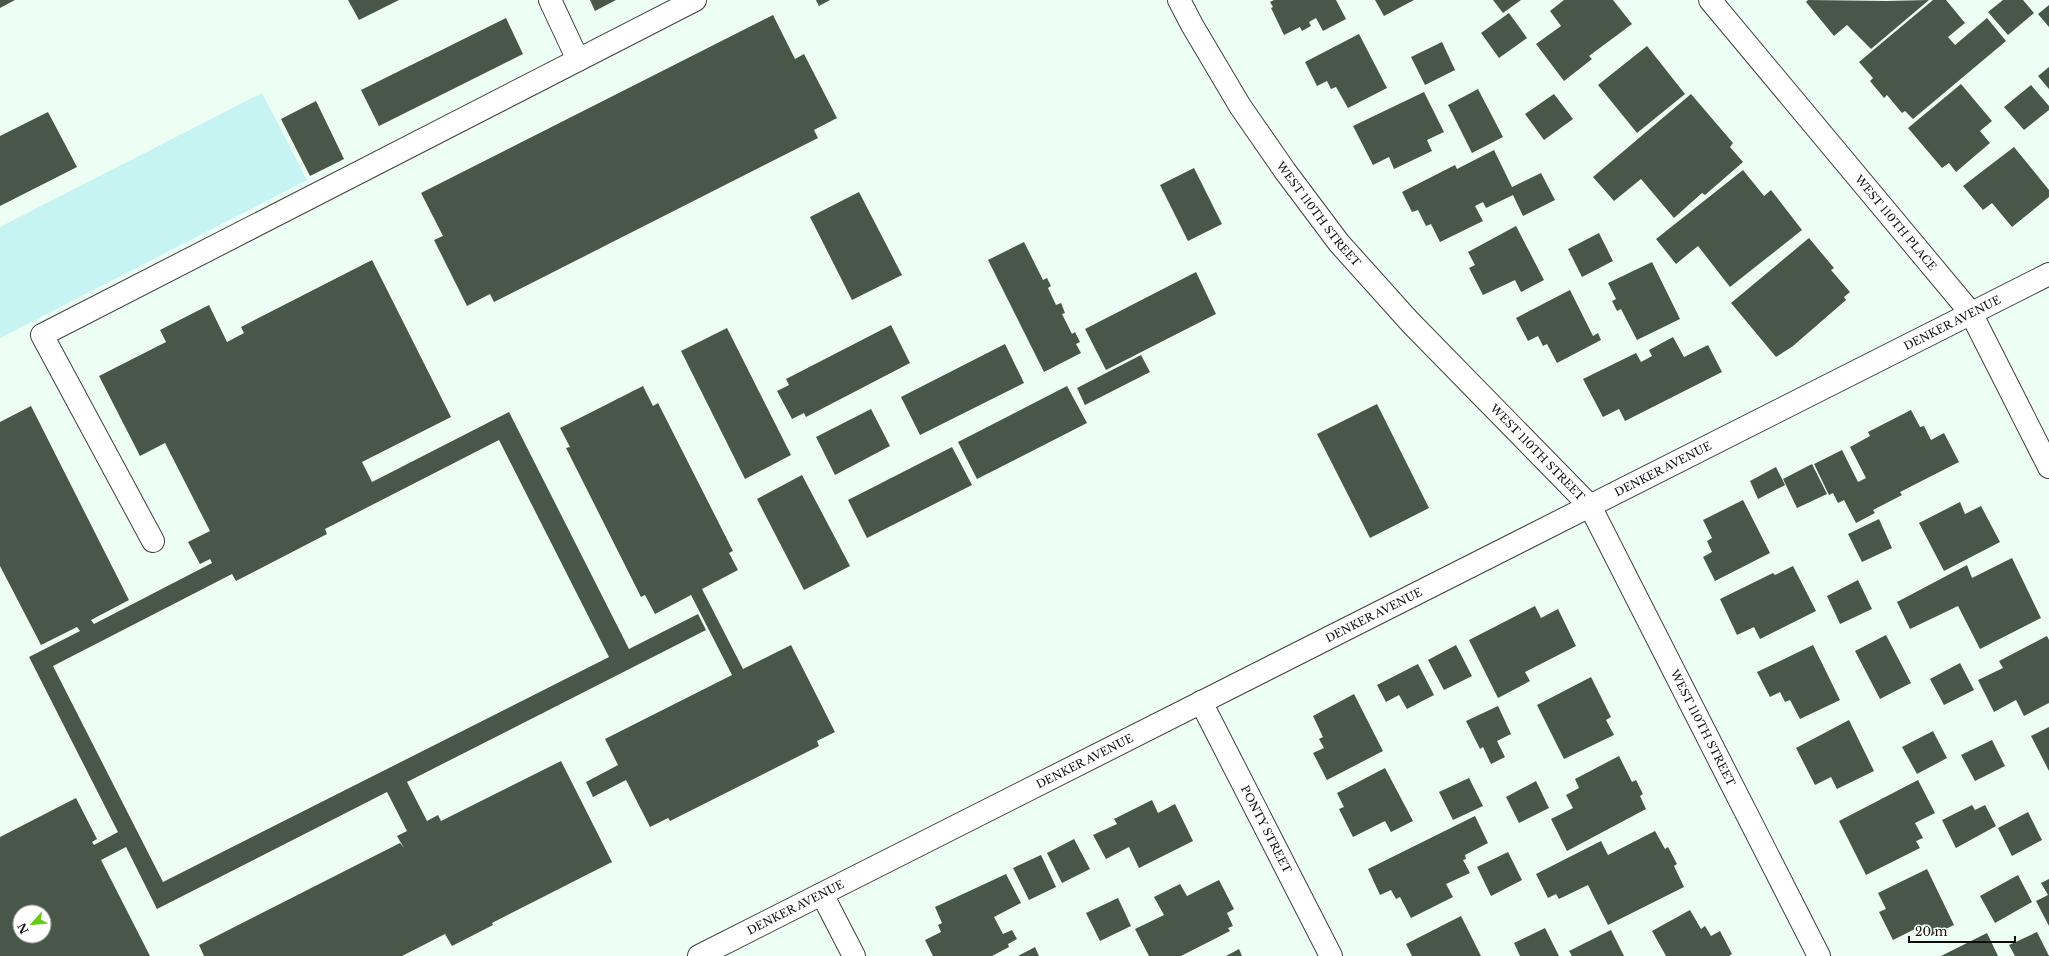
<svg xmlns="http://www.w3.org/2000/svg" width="2049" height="956" font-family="'Libre Baskerville',serif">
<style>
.pitch{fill:#c5f4f2}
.building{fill:#485748;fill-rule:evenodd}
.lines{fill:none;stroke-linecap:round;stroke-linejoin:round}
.minor-casing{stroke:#404040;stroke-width:24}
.minor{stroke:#fff;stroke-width:22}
.labels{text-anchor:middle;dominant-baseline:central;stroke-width:4;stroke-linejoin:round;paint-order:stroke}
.street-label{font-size:11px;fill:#0d0d0d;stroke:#fff}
</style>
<rect width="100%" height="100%" fill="#edfff5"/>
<polygon class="pitch" points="262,93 307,180 0,338 0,227"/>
<g class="building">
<polygon points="0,0 15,0 0,8"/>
<polygon points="348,0 399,0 359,20"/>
<polygon points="590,0 616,0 595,11"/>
<polygon points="816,0 830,0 819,6"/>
<polygon points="1274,0 1336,0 1346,19 1323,31 1316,18 1309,22 1311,26 1302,31 1300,27 1284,35 1271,8 1273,7 1270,2"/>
<polygon points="1375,0 1414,0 1384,16"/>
<polygon points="1493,0 1521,0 1503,13"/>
<polygon points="1564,0 1613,0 1632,24 1589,56 1592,59 1564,81 1536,44 1561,26 1550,11"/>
<polygon points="1808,0 1886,1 1929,0 1871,49 1847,25 1834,36 1806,2"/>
<polygon points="1933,0 1946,0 1965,23 1948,37 1955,45 1987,18 2006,41 1913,119 1905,111 1902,113 1887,95 1884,98 1870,81 1873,78 1859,62"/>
<polygon points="2003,0 2023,0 2034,13 2008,35 1988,12"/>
<polygon points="2049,5 2049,27 2038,14"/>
<polygon points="1509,13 1527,38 1499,58 1481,33"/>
<polygon points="773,15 795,59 804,54 837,118 814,130 818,138 494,302 490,294 467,306 434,240 443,236 421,193"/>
<polygon points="506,18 523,54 379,126 361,90"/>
<polygon points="1359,34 1387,88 1348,108 1336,87 1331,89 1327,81 1317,86 1305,62"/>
<polygon points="1442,42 1455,70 1425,85 1411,57"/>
<polygon points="1647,46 1685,94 1637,133 1598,85"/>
<polygon points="2049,67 2049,89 2038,76"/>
<polygon points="1961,84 1992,121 1980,131 1990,143 1956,172 1949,163 1942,168 1908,128"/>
<polygon points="2031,85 2049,106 2049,110 2024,130 2004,107"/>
<polygon points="1478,89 1503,137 1472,153 1448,105"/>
<polygon points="1424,92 1444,132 1427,140 1432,151 1394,169 1389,157 1373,165 1353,126"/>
<polygon points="1554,94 1573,119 1544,140 1525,114"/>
<polygon points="1691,94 1733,143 1730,147 1743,162 1705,195 1702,193 1674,218 1641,179 1614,201 1593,177"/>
<polygon points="316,101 344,159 310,176 281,119"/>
<polygon points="48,112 77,167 0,206 0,136"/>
<polygon points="2014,147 2049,190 2049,197 2012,227 1992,203 1983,210 1963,186"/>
<polygon points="1494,150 1512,187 1541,173 1555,200 1523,216 1513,195 1486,208 1483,202 1475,206 1483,221 1440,242 1431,224 1426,226 1418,210 1412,212 1402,192 1455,165 1457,169"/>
<polygon points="1194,168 1222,224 1188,241 1160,185"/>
<polygon points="1743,170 1764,196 1771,190 1802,230 1730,287 1698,246 1676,264 1656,239"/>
<polygon points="859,192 902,275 852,300 810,217"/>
<polygon points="1516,226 1544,280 1521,292 1515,280 1483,295 1469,268 1475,265 1468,252"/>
<polygon points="1599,233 1613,261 1582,277 1568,249"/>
<polygon points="1809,238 1834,268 1831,270 1850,292 1844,297 1846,300 1793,346 1776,357 1731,303"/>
<polygon points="1024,242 1043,280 1047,278 1051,286 1048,288 1056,305 1061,303 1065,313 1062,314 1072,334 1075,332 1080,342 1076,344 1081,353 1044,372 988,260"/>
<path d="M 372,260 L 451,417 L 362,462 L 372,482 L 509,412 L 629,649 L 698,614 L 706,630 L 407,782 L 427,821 L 438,815 L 441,821 L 561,761 L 612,862 L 492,923 L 493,925 L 452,946 L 445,934 L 402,956 L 204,956 L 199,945 L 400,843 L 404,848 L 397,836 L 407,831 L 387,792 L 157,909 L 126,847 L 101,860 L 150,956 L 0,956 L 0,837 L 76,798 L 97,839 L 92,842 L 94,845 L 118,832 L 29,657 L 80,631 L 77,627 L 41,645 L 0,566 L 0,422 L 31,406 L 129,600 L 91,620 L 94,624 L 212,563 L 210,559 L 200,564 L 188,542 L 210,531 L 165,443 L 140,456 L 99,376 L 166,342 L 160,330 L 209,305 L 227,342 L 244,333 L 241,327 ZM 499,440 L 609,657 L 163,882 L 53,666 L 232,574 L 236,581 L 327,534 L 325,529 ZM 20,912 L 44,912 L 44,936 L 20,936 Z"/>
<polygon points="1652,262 1680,319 1637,340 1621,309 1617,311 1612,301 1616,299 1608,283"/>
<polygon points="1196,272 1216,314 1106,370 1085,329"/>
<polygon points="1570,290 1593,336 1598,333 1601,340 1557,363 1547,344 1543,346 1538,336 1528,341 1516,318"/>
<polygon points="891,325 910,363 806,417 804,413 792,419 777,391 789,385 786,379"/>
<polygon points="727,328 791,455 745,479 681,351"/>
<polygon points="1673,337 1684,357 1708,345 1722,372 1625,421 1619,409 1603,417 1583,379 1636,353 1641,362 1652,356 1649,350"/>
<polygon points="1005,344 1024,383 920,435 901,397"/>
<polygon points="1141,355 1150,372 1085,405 1077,388"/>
<polygon points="643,386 653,406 658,403 733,551 729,553 738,570 702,589 743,669 791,645 835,732 817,741 819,746 670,821 668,818 650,827 626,780 593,797 586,782 618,765 605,739 732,675 691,595 655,614 645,595 641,597 566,448 570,447 560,428"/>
<polygon points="1067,386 1087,423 977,479 958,442"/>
<polygon points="1377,404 1429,508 1370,538 1317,434"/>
<polygon points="871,409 890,446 835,475 816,437"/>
<polygon points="1911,410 1920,427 1924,426 1931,440 1944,433 1959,462 1900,492 1902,495 1873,510 1875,513 1856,523 1844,500 1838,503 1833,493 1829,495 1814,464 1842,450 1858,482 1866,478 1850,447 1870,436 1868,432"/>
<polygon points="952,447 972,485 867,538 848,500"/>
<polygon points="1812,464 1827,494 1797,508 1783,479"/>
<polygon points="1776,467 1785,485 1758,499 1750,481"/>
<polygon points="802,475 850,566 804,590 757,499"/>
<polygon points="1743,500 1770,553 1715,581 1703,557 1712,552 1707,541 1712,538 1703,520"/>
<polygon points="1960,502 1965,514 1981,506 2000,542 1944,571 1919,523"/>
<polygon points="1879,519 1892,548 1862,562 1848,534"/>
<polygon points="2012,558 2041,618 1980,649 1958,606 1910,629 1897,602 1967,565 1972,578"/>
<polygon points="1793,566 1816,611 1760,639 1754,627 1737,635 1720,599 1773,573 1775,575"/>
<polygon points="1858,580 1872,609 1840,624 1827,596"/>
<polygon points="1535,606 1541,618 1558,609 1576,646 1525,672 1530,681 1498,698 1469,640"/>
<polygon points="1886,635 1911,683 1880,699 1855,651"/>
<polygon points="2047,636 2049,640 2049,703 2024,716 2016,700 1994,712 1978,680 2003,668 1999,661"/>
<polygon points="1456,645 1472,676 1444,690 1428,660"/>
<polygon points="1813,645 1840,700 1800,719 1790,700 1785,702 1780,692 1770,697 1757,672"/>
<polygon points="1960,663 1974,690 1944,705 1930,679"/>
<polygon points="1418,664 1434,695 1407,709 1399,695 1386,702 1377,685"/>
<polygon points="1591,677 1611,717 1606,720 1614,735 1564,759 1537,705"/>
<polygon points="1354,694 1383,751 1327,780 1313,753 1324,748 1319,739 1323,737 1313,716"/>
<polygon points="1498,706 1511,734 1497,741 1505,757 1491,764 1483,747 1480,749 1466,721"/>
<polygon points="1849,720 1874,771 1837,789 1831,777 1815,785 1796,748"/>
<polygon points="2049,727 2049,771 2031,736"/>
<polygon points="1933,731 1947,758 1917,774 1902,747"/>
<polygon points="1992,740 2005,766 1975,781 1961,755"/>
<polygon points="1619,756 1632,782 1636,780 1643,794 1640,796 1646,809 1567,851 1551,819 1573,808 1566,795 1579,788 1575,779"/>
<polygon points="1385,768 1413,821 1391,832 1385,821 1353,837 1339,809 1344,807 1337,793"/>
<polygon points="1469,778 1483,806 1453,820 1439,792"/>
<polygon points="1918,780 1935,813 1915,823 1923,838 1916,841 1920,848 1866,875 1839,821"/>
<polygon points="1536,781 1549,808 1519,823 1506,797"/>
<polygon points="1152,800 1158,813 1175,804 1193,841 1139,868 1129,847 1106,859 1093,835 1117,824 1114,819"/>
<polygon points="1972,805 1975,810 1985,805 1996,826 1956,848 1942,820"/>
<polygon points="2028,812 2042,840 2012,856 1998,828"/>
<polygon points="1475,816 1488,843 1465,855 1466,859 1463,860 1470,873 1446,884 1453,897 1411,918 1400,897 1396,899 1391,890 1380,895 1368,869"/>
<polygon points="1655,831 1665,849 1668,847 1677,864 1674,866 1684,887 1608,925 1588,885 1559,899 1556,894 1548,898 1536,874 1601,841 1608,855"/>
<polygon points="1074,839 1090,869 1062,883 1047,853"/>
<polygon points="1508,852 1522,880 1491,896 1477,867"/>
<polygon points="1041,855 1056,887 1029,900 1013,868"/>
<polygon points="1927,869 1954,925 1931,936 1925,924 1893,940 1879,912 1886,909 1878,893"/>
<polygon points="1006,874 1021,903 994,917 1003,934 1012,930 1017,939 1008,944 1009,947 992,956 933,956 925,940 941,932 938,925 942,923 935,907"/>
<polygon points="2018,875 2032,902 1995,923 1980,896"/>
<polygon points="2049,879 2049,926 2036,901 2048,895 2041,883"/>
<polygon points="1219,880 1234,909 1227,913 1233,926 1228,928 1230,931 1181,956 1149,956 1135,929 1164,915 1154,897 1180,884 1187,896"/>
<polygon points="1118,898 1131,926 1100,941 1086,913"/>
<polygon points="1690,910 1701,929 1705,926 1711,936 1720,931 1732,954 1729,956 1666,956 1652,931"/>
<polygon points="1461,916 1481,956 1412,956 1406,944"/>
<polygon points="1545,928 1559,956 1520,956 1514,943"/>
<polygon points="1611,930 1624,956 1572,956 1569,951"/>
<polygon points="2037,932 2049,956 2015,956 2009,945"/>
<polygon points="1987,933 1998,956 1941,956"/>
<polygon points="1035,947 1039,956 1018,956"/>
<polygon points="1239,949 1242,956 1226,956"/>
</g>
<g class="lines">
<defs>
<g id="minor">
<polyline points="550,0 578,60"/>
<path id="s1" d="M 1179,0 L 1192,25 L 1240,106 L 1285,171 L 1339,243 L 1410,322 L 1590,506 L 1819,956"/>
<path id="s2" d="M 1710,0 L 1971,313 L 2049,467"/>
<polyline points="153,541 42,335 695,0"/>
<path id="s3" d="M 1201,702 L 1331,956"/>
<polyline points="822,894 854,956"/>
<path id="s4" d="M 699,956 L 2049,274"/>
</g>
</defs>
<use href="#minor" class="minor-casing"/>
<use href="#minor" class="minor"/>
</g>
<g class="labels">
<g class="street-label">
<text stroke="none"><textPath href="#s1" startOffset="256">WEST 110TH STREET</textPath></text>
<text stroke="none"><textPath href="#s2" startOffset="290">WEST 110TH PLACE</textPath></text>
<text stroke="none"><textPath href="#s4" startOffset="1404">DENKER AVENUE</textPath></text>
<text stroke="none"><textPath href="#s1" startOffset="580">WEST 110TH STREET</textPath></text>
<text stroke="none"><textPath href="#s4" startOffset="1080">DENKER AVENUE</textPath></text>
<text stroke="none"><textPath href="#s4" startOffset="756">DENKER AVENUE</textPath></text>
<text stroke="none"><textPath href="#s1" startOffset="904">WEST 110TH STREET</textPath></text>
<text stroke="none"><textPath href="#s4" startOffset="432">DENKER AVENUE</textPath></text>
<text stroke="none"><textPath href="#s3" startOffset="143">PONTY STREET</textPath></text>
<text stroke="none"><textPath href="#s4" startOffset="108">DENKER AVENUE</textPath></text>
</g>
</g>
<g transform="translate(32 924) rotate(243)"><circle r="19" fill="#ffffff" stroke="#9e9e9e"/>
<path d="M0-3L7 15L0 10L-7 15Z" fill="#66cb17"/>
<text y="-6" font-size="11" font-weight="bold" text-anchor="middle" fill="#0d0d0d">N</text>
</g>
<path d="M1909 936v6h106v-6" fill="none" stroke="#0d0d0d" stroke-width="2"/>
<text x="1915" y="936" font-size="12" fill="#0d0d0d" stroke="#ffffff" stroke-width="3" paint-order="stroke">20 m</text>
</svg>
